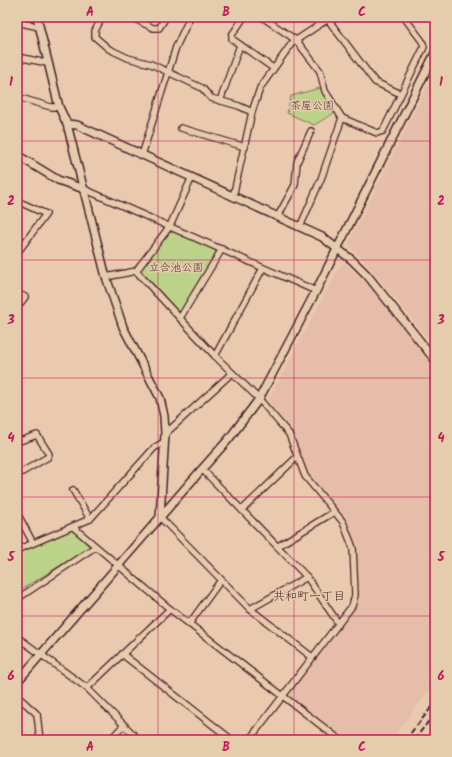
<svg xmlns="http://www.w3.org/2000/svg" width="452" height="757" font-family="Kalam,'Klee One',sans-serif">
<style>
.built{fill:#e6bda9}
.green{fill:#bcd289;stroke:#83785a}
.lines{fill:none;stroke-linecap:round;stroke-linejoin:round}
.minor-casing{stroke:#4a1f2b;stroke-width:8}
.tertiary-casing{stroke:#4a1f2b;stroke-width:10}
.minor{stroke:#e5ccad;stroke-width:5.5}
.tertiary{stroke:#e5ccad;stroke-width:7}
.rail{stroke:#4a1f2b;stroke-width:2;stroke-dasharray:6 3;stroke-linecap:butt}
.grid{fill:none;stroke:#c2185b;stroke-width:1;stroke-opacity:0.55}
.labels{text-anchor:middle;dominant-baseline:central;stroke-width:3;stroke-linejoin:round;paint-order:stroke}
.park-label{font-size:11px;fill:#553134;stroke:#e5ccad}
.neighbourhood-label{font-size:12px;fill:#4a1f2b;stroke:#e5ccad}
.neatline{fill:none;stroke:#c2185b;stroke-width:1.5}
.grid-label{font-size:13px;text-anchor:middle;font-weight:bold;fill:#c2185b}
</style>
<rect width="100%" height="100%" fill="#eacaaf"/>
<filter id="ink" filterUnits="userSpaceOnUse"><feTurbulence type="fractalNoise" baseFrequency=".025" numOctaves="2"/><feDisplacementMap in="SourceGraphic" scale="8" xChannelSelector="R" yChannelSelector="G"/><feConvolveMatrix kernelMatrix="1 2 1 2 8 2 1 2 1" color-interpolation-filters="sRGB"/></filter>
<g filter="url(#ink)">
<g class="built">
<polygon points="435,70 435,348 366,263 350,247 349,242"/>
<polygon points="345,263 370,286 435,369 435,683 391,740 347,740 290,696 291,692 356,605 359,594 355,545 346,520 307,474 291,431 267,402 341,264"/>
</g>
<g class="green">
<polygon points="320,88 336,112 314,125 287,113 291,96"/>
<polygon points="174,232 215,250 216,253 181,311 178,311 142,272 141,268 169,233"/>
<polygon points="72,530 90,547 17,592 17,553"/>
</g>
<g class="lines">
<defs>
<g id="minor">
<polyline points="102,17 95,31 95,37 109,49 128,58 151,64 202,88 211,98 239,106 252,112"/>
<polyline points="131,17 153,28 159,28 166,17"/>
<polyline points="244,17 232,35 232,39 273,68"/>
<polyline points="262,17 296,40 320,71 325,91 342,118 377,133 383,131 424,47 422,41 404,17"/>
<polyline points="326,17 375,82 401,94"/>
<polyline points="17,22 39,27"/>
<polyline points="17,57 48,63"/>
<polyline points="17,97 51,107 59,107"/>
<polyline points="220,101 240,45"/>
<polyline points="181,128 245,147"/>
<polyline points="142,155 176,47 190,17"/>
<polyline points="84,189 316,291"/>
<polyline points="233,197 252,112 260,88 292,43 331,17"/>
<polyline points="17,201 46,214 20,249"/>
<polyline points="278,216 295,185 297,162 311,131"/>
<polyline points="300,227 321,179 342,118"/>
<polyline points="136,271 215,356 259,399 289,434 305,476 343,522 353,548 355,595 352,606 249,740"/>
<polyline points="106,277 136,271 170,226 192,177"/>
<polyline points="17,293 25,297 17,308"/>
<polyline points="180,318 222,249"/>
<polyline points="215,356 263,268"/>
<polyline points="165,434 232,373"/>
<polyline points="17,442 37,435 49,454 48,457 17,475"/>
<polyline points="202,469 307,577 338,623"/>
<polyline points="73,490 90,519"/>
<polyline points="242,510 297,457"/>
<polyline points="17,513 33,543"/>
<polyline points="160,517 250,609 312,657"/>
<polyline points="73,527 170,609 340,740"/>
<polyline points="278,546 334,512"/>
<polyline points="17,550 90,519 154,448 164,442"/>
<polyline points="17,599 95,547"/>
<polyline points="250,609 307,577"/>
<polyline points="189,624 221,580"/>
<polyline points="17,637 87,688 139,740"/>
<polyline points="122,654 232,740"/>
<polyline points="87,688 170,609"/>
<polyline points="17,696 37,714 40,740"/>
<polyline points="110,740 124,725"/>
</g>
<g id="tertiary">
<polyline points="37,17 59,107 67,124 106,277 118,312 123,327 160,398 164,416 165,434 160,517"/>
<polyline points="67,124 77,125 322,237 352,260 367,275 435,360"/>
<polyline points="17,155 58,180 84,189"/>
<polyline points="17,682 202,469 228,440 259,399 316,291 435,53"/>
</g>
</defs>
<use href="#minor" class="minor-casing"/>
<use href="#tertiary" class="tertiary-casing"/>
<use href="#minor" class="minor"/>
<use href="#tertiary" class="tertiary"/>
<g class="rail">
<polyline points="405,740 435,703"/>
<polyline points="414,740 435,713"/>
</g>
</g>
</g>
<path class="grid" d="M 158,17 L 158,740M 294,17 L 294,740M 17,141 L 435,141M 17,260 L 435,260M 17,378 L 435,378M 17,497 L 435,497M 17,616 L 435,616"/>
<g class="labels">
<g class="park-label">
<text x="312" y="106">茶屋公園</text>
<text x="176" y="268">立合池公園</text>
</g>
<g class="neighbourhood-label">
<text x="309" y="596">共和町一丁目</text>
</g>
</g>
<rect width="452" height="757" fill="none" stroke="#e5ccad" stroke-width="44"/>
<rect x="22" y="22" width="408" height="713" class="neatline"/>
<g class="grid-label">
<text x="90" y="16">A</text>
<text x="226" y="16">B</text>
<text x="362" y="16">C</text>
<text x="11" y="86">1</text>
<text x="441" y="86">1</text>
<text x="11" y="205">2</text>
<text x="441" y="205">2</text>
<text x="11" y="324">3</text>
<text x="441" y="324">3</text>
<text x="11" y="442">4</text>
<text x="441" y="442">4</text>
<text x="11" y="561">5</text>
<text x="441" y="561">5</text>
<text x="11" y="680">6</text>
<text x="441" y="680">6</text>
<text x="90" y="751">A</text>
<text x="226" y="751">B</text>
<text x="362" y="751">C</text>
</g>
</svg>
